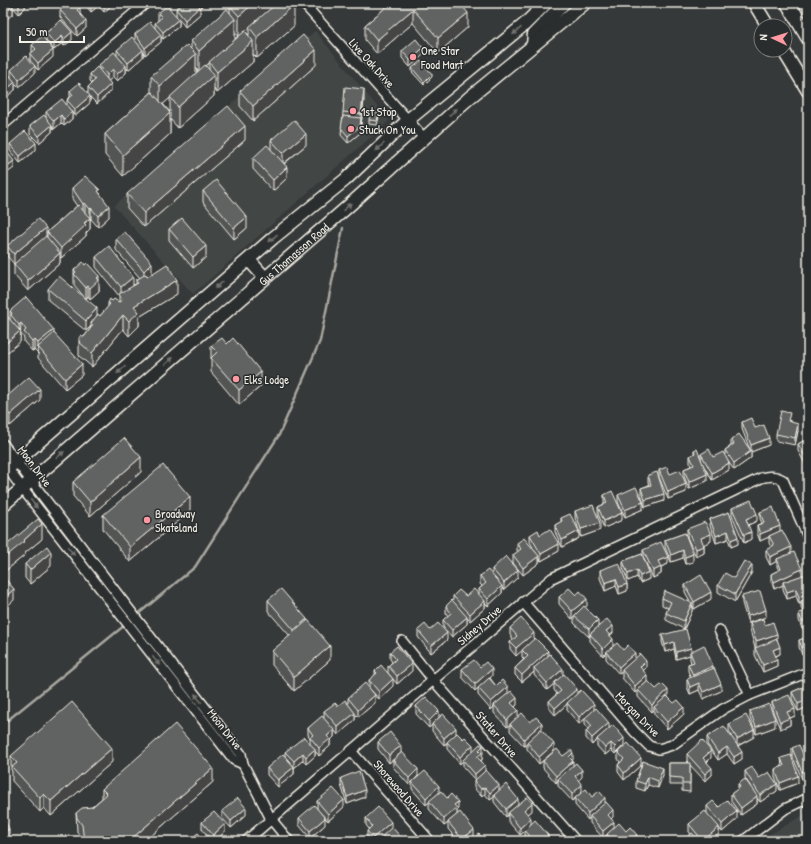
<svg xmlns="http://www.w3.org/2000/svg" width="811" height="844" font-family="'Patrick Hand',sans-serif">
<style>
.built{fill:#434645}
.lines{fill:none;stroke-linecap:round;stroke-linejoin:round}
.stream{stroke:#a8a7a1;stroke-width:2.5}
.minor-casing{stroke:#f4f1e8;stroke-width:12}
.major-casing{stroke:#f4f1e8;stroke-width:15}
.highway-casing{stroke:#f4f1e8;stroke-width:17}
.minor{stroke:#2a2d2e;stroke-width:9}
.major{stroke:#2a2d2e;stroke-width:12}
.highway{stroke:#2a2d2e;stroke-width:14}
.wall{fill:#535554;stroke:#f4f1e8;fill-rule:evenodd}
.shaded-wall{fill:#444545;stroke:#f4f1e8}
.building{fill:#616362;stroke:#f4f1e8}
.oneway{fill:#71726f}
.poi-dot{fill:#ff9aa2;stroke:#2a2d2e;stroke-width:1.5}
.labels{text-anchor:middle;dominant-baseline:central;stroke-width:3;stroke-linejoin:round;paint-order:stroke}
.poi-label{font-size:12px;fill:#f4f1e8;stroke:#2a2d2e;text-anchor:start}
.street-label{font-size:12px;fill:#f4f1e8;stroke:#2a2d2e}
</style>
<rect width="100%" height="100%" fill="#363939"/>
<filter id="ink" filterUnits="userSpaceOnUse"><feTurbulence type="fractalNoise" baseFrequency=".025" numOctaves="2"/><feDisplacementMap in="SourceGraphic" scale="8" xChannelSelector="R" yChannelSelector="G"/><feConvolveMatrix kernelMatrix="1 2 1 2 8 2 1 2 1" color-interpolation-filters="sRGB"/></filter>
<g filter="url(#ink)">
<g class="built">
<polygon points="315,31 389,121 193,294 114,206"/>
<polygon points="808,813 808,841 759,841 805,814"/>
</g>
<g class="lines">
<g class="stream">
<polyline points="137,615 195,567 279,435 320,341 343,228"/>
<polyline points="3,724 125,625"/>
</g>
<defs>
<g id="minor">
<polyline points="303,3 424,138"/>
<polyline points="3,125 146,3"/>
<polyline points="3,444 125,604 241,754 243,764 271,819 289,841"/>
<polyline points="5,447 8,469 22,488 234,760 243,764"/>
<polyline points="523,602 635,732 649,746 659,749 672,745 723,709 750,695 808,672"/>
<polyline points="719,630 750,695"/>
<polyline points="402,641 434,681 576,841"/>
<polyline points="351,751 430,841"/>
<path d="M 246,841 L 552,578 L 761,478 C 770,476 775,475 783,480 L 808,537"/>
<polyline points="743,841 785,809 808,798"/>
</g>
<g id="major">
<polyline points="754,3 768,26"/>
<polyline points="533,45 534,34 564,3"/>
<polyline points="783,50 808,91"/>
<polyline points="249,260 265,278"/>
<polyline points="3,473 273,238 345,180 408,120 525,24 546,3"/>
<path id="s1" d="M 3,505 L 344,210 L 469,98 L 585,3"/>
</g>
<polyline id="highway" points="788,3 808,37"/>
</defs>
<use href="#minor" class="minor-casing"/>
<use href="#major" class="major-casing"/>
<use href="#highway" class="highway-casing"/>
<use href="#minor" class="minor"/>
<use href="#major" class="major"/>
<use href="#highway" class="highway"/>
</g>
<g class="wall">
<polygon points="3,3 25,3 25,8 19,14 13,7 13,14"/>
<polygon points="84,3 111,3 111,6 104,12 98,6 91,12"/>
<polygon points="178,3 205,3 200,8 200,14 185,27 179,19 179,26 163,39 161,37 161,42 145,55 143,52 143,57 128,70 126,68 126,73 117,81 113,77 108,81 111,91 97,104 90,97 90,103 75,116 72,113 72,119 64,126 61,123 54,129 52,126 52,132 39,143 30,134 30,126 46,118 46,112 67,105 67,100 70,97 70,91 88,93 88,87 92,83 90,81 90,74 99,70 99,65 117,56 117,50 135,40 135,34 155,28 155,23 158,20 158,13 176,16 176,9 180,6"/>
<path d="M 274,3 L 274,5 L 294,26 L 257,58 L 253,54 L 253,62 L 217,93 L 214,89 L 214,96 L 178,128 L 170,119 L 170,134 L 123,176 L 105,155 L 105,134 L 151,93 L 151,76 L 191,48 L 191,41 L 230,13 L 230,6 ZM 249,28 L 249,35 L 245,31 ZM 235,33 L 239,36 L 235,39 ZM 209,63 L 209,70 L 206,66 ZM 196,68 L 198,71 L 196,74 ZM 170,98 L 170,112 L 163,104 Z"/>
<polygon points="391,3 460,3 468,27 438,53 413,23 377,54 365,40 365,25"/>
<polygon points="60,10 80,14 86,28 77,36 60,17"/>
<polygon points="61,20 72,40 64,46 62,43 54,50 46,40 46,33"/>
<polygon points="32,45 53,57 38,70 30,61 30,54 32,52"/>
<polygon points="402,51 423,55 410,67 402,58"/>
<polygon points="316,65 253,121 240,106 240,91"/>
<polygon points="412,68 432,77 424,85 412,72"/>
<polygon points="11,70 35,73 19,87 15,83 15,90 11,77"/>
<polygon points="364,100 360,133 348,143 341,135 343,112"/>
<polygon points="379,117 377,125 369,124 369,120"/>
<polygon points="245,140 144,227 127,208 127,194"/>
<polygon points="271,140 306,145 284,164 287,178 273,191 253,169 253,158 271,150"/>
<polygon points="10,144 36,150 20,163 10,151"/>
<polygon points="72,188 100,193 109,217 98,227 91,219 90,220 90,229 86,233 86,236 61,258 60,257 60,263 28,291 14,275 14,264 7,256 7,246 46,236 47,238 47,232 77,206 72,199"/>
<polygon points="203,191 247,228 234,239 203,202"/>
<polygon points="169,229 206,257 193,268 169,240"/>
<polygon points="116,239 152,274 177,294 139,317 139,326 129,336 123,329 92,367 79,356 79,338 84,337 91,327 91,326 86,331 48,300 48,289 97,316 100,316 108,307 108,303 112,301 119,302 119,296 96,267 96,257 133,285 136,284 136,280 140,278 116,250"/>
<polygon points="74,270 99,287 99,291 90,299 88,296 86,299 74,285"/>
<polygon points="10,311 54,333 82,375 65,389 38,358 38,354 34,350 32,351 24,342 24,338 21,334 20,334 20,342 10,320"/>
<polygon points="211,346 261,386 239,405 211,372"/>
<polygon points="3,400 40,400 10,426 3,418"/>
<polygon points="790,420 790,422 798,431 795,445 776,441 776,434"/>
<polygon points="742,422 755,428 769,445 751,452 751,458 734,470 727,460 729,470 712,480 702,463 707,481 689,489 684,476 684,469 691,466 690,463 690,456 694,454 694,450 701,460 701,454 713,457 725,457 725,450 731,446 731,440 750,450 742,429"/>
<polygon points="808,438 808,483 805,475 805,468 807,467 798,451 798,444"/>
<polygon points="659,470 670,474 686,492 668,499 659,477"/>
<polygon points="141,472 90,516 73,496 73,482"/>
<polygon points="648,475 664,501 645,507 641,495 641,488 649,485 648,482"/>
<polygon points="604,495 622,520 604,528 598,514 598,507 604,504"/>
<polygon points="618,495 643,509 625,517 618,502"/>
<polygon points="732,508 757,521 748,525 751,539 744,543 732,515"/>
<polygon points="190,511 130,562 103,529 103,515"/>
<polygon points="575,511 600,530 581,537 575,518"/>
<polygon points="729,512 738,544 731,547 728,539 716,543 710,526 710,519"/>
<polygon points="760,512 780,531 802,575 808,581 808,634 807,632 807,627 802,629 799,620 799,613 803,612 801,608 801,603 799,604 796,596 787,599 783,589 783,585 774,589 771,581 771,574 779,570 777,567 777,561 770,565 766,557 766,550 771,547 769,543 769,537 760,541 757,533 757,525 762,523 760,519"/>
<polygon points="561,518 579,538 562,547 555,532 555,525 561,522"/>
<polygon points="687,529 711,541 704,544 704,553 696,557 687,537"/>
<polygon points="685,533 693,562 685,564 683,558 671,562 665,547 665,540"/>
<polygon points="530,535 540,535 559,551 541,561 539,557 539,563 523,575 513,563 513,555 518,552 517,551 517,543 536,553 530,542"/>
<polygon points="42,539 25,553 25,555 4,572 3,570 3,548"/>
<polygon points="643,550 668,564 661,567 661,574 653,578 643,557"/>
<polygon points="642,554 649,579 640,583 637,577 628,581 623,568 623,561"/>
<polygon points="25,564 51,566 30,584 25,578"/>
<polygon points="492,569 518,577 504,590 502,588 502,593 488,606 485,603 485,608 470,621 467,618 467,624 452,637 443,627 443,620 448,616 446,613 446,606 453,600 453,596 466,596 479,594 479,589 482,586 480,584 480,576 492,574"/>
<polygon points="600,570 627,584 627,591 619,594 616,586 605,591 600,578"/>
<polygon points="752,572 735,602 718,592 718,585"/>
<polygon points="685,585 711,599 694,609 692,605 692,611 684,629 666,620 666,613 668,608 662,605 662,598 691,603 685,592"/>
<polygon points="576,595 587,606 585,607 598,626 613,633 610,635 613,646 623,650 635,659 646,668 643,671 647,682 656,689 668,697 684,714 667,729 654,714 654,710 652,712 638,697 638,690 635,693 622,678 622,672 619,674 606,659 606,653 603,656 590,641 590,635 589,637 574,623 574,616 572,619 559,604 559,597"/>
<polygon points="742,596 766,617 748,623 742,603"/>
<polygon points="268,600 307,621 330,660 294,691 272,665 272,651 290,636 268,611"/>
<polygon points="750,623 765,625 777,640 780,654 776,656 777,666 763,672 755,655 755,648 750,630"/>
<polygon points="510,628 534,639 548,656 577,694 594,711 624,745 615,754 611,750 605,755 597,746 597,740 592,745 586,738 586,731 588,729 585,725 585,719 579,724 567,710 567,704 555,715 549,708 549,701 557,694 554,690 554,684 547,690 534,675 534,672 522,682 515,675 515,668 524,659 522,657 522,650 516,656 510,649 510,642 513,639 510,635"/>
<polygon points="418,630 430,630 447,640 431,653 418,637"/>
<polygon points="662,635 691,652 713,668 721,691 703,699 699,690 690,694 687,687 687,679 691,678 688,671 688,664 691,663 690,659 690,655 676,659 674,649 665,652 662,642"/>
<polygon points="808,637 808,653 802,655 799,647 799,640"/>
<polygon points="390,652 412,671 397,684 388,673 388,666 392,662 390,659"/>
<polygon points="480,667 492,676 490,678 496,686 508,693 517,705 515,707 518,717 530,722 542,730 554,751 539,764 527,749 527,744 524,746 510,731 510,725 507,727 494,713 494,707 491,710 478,695 478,688 475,691 462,677 462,669"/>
<polygon points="375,671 393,686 379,699 369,688 369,680 375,676"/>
<polygon points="808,685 808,707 798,711 792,699 792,692"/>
<polygon points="348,698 375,703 358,717 355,714 355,720 338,735 334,730 334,737 330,741 330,746 319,756 315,751 315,756 306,764 303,760 294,768 294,774 278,787 267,775 267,768 285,758 285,752 310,743 310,738 308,735 308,728 324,718 324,711 338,706 348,704"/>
<polygon points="772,702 795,716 790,718 790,725 780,729 772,709"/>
<polygon points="416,706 439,717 473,751 483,754 482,755 482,760 481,761 485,771 499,790 518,805 532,811 528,814 531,824 548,841 528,841 525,837 525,831 520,835 508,821 508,815 506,817 494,802 494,797 490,800 485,794 481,796 474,788 474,781 475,780 463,767 463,761 460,764 447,749 447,743 444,745 432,731 432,725 429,728 416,714"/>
<polygon points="750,711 775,727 756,734 750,718"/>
<polygon points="729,724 754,737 738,746 742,759 734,764 727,754 718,760 707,744 707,737 732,736 729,731"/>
<polygon points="378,742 401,753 418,776 409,785 393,767 393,760 399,754 389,763 378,749"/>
<polygon points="792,748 804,756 808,755 808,776 802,779 792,755"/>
<polygon points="618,752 641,765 624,780 618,772 618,765 620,762 618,759"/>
<polygon points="687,754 711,758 707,762 712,775 705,781 690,765 690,792 682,791 682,785 669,785 669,763 689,763 687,761"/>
<polygon points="11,756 112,762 51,816 44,808 40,812 12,781 12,771 11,770"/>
<polygon points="563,756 573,760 572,761 573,766 582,777 578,780 582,792 572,801 558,786 558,780 556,783 543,768 543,761"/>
<polygon points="781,758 798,783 780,790 775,777 775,769 782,767"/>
<polygon points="643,761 663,775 658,788 648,785 645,791 636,788 636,781"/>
<polygon points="745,771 759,778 777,791 760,802 757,798 757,804 741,815 731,801 731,794 738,789 738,784 751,787 745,778"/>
<polygon points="341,778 365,797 347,804 341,785"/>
<polygon points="213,782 145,841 82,841 82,839 77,832 76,813 92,807 102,798 102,789"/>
<polygon points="412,782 439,793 447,798 458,809 457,810 457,815 474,837 468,841 458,841 448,829 448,823 444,826 429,809 429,802 426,805 412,789"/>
<polygon points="592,797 605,803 613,817 611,819 614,828 626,831 637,840 641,841 607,841 607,835 603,838 590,823 590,818 588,820 575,805 575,798"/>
<polygon points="317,801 344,807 328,821 317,809"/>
<polygon points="707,806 719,807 737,819 722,832 719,828 719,834 711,841 683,841 691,834 689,832 689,824 707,813"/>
<polygon points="222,811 246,815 231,828 222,818"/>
<polygon points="299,818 325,825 310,838 299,825"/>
<polygon points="366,818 391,828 404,841 369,841 367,838 367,831 369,829 366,825"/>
<polygon points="202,822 225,832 214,841 212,841 202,829"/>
</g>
<g class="shaded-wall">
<polygon points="23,3 25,3 25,8 19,14 19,6"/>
<polygon points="93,3 98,3 98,6 91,12 91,5"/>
<polygon points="106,3 111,3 111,6 104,12 104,5"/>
<polygon points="199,3 205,3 200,8 200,14 185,27 185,20 199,7"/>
<polygon points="254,3 274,3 274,6 239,37 239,16"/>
<polygon points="294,5 294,26 257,58 257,37"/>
<polygon points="13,6 13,14 3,22 3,15"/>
<polygon points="80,7 80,15 77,10"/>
<polygon points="413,9 413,23 377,54 377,40"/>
<polygon points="468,13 468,27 438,53 438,38"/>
<polygon points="179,19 179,26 163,39 163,32"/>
<polygon points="235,19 235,40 199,72 199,51"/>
<polygon points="86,21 86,28 77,36 77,29"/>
<polygon points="72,32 72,40 64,46 64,39"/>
<polygon points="161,35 161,42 145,55 145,48"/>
<polygon points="62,36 62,43 54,50 54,43"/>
<polygon points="253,41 253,62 217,93 217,72"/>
<polygon points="423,48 423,55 410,67 410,60"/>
<polygon points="53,50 53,57 38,70 38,63"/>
<polygon points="143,50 143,57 128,70 128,63"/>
<polygon points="316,50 316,65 253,121 253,106"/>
<polygon points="196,54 196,75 160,107 160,86"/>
<polygon points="35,66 35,73 19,87 19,80"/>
<polygon points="126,66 126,73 117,81 117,74"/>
<polygon points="113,69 113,77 107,82 107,75"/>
<polygon points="432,74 432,77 424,85 424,82"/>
<polygon points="214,75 214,96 178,128 178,107"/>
<polygon points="15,82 15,90 3,100 3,93"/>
<polygon points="111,84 111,91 97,104 97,97"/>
<polygon points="364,89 364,100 360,133 348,143 348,136 360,126"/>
<polygon points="90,96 90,103 75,116 75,109"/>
<polygon points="72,112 72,119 64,126 64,119"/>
<polygon points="170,113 170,134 123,176 123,155"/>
<polygon points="61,115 61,123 54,129 54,121"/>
<polygon points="52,125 52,132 39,143 39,136"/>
<polygon points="245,126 245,140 144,227 144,213"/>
<polygon points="306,134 306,145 283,164 283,153"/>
<polygon points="36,143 36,150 20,163 20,156"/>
<polygon points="14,161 14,168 3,176 3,169"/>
<polygon points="287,167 287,178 273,191 273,180"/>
<polygon points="85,203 85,214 83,215 83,204"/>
<polygon points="109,206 109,217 98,227 98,216"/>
<polygon points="91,208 91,219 90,220 90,209"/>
<polygon points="247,217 247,228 234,239 234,228"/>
<polygon points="90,218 90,229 86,233 86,236 61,258 61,248"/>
<polygon points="46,228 46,239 14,265 14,254"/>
<polygon points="206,246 206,257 193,268 193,257"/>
<polygon points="60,253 60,263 28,291 28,281"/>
<polygon points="152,263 152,274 144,282 144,271"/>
<polygon points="99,276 99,291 90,299 90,288 97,278"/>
<polygon points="133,277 133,288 121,298 121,287"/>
<polygon points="177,280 177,294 139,317 139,326 129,336 129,321 134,306"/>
<polygon points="88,286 88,296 86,299 86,288"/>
<polygon points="97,308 97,319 91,323 91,326 86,331 86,321"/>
<polygon points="123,315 123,329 92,367 92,353"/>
<polygon points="21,323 20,342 3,356 3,346 19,332 19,325"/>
<polygon points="54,330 54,340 38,347 38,354 38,343"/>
<polygon points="34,339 34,350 32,351 32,341"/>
<polygon points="82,364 82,375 65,389 65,379"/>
<polygon points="261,372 261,386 239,405 239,390"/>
<polygon points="40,389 40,400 10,426 10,415"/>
<polygon points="798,424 798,431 795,445 795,438"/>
<polygon points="769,438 769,445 751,452 751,445"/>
<polygon points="751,451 751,458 734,470 734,463"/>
<polygon points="141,457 141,472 90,516 90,502"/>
<polygon points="807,460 808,460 808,467 807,468"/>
<polygon points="729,463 729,470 712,480 712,473"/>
<polygon points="707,474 707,481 689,489 689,482"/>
<polygon points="686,484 686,492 668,499 668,492"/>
<polygon points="664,494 664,501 645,507 645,500"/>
<polygon points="190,497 190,511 130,562 130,547"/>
<polygon points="643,502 643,509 625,517 625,510"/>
<polygon points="622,513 622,520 604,528 604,521"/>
<polygon points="757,514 757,521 746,526 746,519"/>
<polygon points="600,523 600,530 581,537 581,529"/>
<polygon points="42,524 42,539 25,553 25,555 4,572 4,558 24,540"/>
<polygon points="780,526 780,533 769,536 769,537 760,541 760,534"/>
<polygon points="579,531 579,538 562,547 562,540"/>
<polygon points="728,531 728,539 716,543 716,536"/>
<polygon points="751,532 751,539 744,543 744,535"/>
<polygon points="711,534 711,541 701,546 701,538"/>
<polygon points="738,537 738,544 731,547 731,540"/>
<polygon points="559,544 559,551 541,561 541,554"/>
<polygon points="704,546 704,553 696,557 696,549"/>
<polygon points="791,547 791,554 777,559 777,561 770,565 770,557"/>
<polygon points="683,550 683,558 671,562 671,555"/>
<polygon points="51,552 51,566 30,584 30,570"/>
<polygon points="693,554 693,562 685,564 685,557"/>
<polygon points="539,556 539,563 523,575 523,568"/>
<polygon points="668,557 668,564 658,568 658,561"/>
<polygon points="752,565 752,572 735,602 735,594"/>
<polygon points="661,567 661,574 653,578 653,571"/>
<polygon points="802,569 802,576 783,582 783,585 774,589 774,582"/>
<polygon points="518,570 518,577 504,590 504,583"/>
<polygon points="637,570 637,577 628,581 628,574"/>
<polygon points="649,572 649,579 640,583 640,576"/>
<polygon points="616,579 616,586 605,591 605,583"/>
<polygon points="627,584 627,591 619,594 619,587"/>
<polygon points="502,586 502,593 488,606 488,599"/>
<polygon points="14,589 14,600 3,610 3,599"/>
<polygon points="796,589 796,596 787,599 787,592"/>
<polygon points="711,592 711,599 694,609 694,602"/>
<polygon points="808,593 808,601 801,601 801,603 799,604 799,597"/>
<polygon points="587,599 587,606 572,619 572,611"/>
<polygon points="485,601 485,608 470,621 470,614"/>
<polygon points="692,603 692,611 684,629 684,621"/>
<polygon points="766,610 766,617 748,623 748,616"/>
<polygon points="467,617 467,624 452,637 452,630"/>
<polygon points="307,619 307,630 294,641 294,630"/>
<polygon points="598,620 598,627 590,634 590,635 589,637 589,629"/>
<polygon points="808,620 808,627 807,624 807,627 802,629 802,622"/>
<polygon points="613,626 613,633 606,638 606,631"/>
<polygon points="447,633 447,640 431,653 431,646"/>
<polygon points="534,633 534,640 516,656 516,648"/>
<polygon points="777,634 777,642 756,649 756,641"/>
<polygon points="613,639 613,646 603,656 603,649"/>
<polygon points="674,642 674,649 665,652 665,645"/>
<polygon points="330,646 330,660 294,691 294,677"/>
<polygon points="808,646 808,653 802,655 802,648"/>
<polygon points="780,647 780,654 773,657 773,650"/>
<polygon points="691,648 691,654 690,652 690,655 676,659 676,652"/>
<polygon points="548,651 548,659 534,668 534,672 522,682 522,675"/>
<polygon points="635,653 635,660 622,670 622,672 619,674 619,667"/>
<polygon points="777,659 777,666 763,672 763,665"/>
<polygon points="646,661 646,668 640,674 640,667"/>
<polygon points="412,664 412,671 397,684 397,676"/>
<polygon points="713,666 713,673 693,682 693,675"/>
<polygon points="492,669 492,676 475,691 475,684"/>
<polygon points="563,669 563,676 547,690 547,683"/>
<polygon points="647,675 647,682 635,693 635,686"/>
<polygon points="393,679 393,686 379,699 379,692"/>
<polygon points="699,683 699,690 690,694 690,687"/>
<polygon points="721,684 721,691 703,699 703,692"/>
<polygon points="508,687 508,695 494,705 494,707 491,710 491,702"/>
<polygon points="577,689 577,696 567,703 567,704 555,715 555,708"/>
<polygon points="668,690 668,698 654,707 654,710 652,712 652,705"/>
<polygon points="375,695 375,703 358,717 358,710"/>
<polygon points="517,698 517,705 511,710 511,703"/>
<polygon points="808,699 808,707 798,711 798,704"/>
<polygon points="594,704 594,711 579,724 579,717"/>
<polygon points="684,707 684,714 667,729 667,722"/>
<polygon points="795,709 795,716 790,718 790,725 780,729 780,722 787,712"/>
<polygon points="518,710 518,718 507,727 507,720"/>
<polygon points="439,711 439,718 432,724 432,725 429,728 429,721"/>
<polygon points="355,713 355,720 338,735 338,727"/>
<polygon points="775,719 775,727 756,734 756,727"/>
<polygon points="542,723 542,731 527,742 527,744 524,746 524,739"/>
<polygon points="609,723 609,730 597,739 597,740 592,745 592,738"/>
<polygon points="456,728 456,735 444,745 444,738"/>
<polygon points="334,730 334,737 330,741 330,746 319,756 319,748 327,736"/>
<polygon points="754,730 754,737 737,746 737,739"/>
<polygon points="624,738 624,745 615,754 615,747"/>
<polygon points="611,743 611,750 605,755 605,748"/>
<polygon points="554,744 554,751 539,764 539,757"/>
<polygon points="473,745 473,752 463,760 463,761 460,764 460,757"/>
<polygon points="401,746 401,753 389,763 389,755"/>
<polygon points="483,746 483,754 482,755 482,760 477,764 477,757 479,750"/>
<polygon points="727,747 727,754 718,760 718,753"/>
<polygon points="112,748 112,762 51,816 51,801"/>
<polygon points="315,749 315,756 306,764 306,757"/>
<polygon points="711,751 711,758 703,765 703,758"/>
<polygon points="742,752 742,759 734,764 734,757"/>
<polygon points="303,753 303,760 294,768 294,761"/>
<polygon points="573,753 573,760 569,764 569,757"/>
<polygon points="641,758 641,765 624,780 624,773"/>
<polygon points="573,761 573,768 558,779 558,780 556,783 556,776"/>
<polygon points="485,765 485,772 475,781 475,774"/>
<polygon points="294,767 294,774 278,787 278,780"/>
<polygon points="213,768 213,782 145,841 129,841"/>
<polygon points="663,768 663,775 658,788 658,781"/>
<polygon points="712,768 712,775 705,781 705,774"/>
<polygon points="418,769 418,776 409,785 409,778"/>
<polygon points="808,769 808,776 802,779 802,772"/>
<polygon points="582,770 582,777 575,784 575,776"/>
<polygon points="798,776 798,783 780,790 780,783"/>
<polygon points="648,777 648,785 645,791 645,784"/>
<polygon points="777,784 777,791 760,802 760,795"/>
<polygon points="499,785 499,792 494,795 494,797 490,800 490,793"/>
<polygon points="582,785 582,792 572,801 572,794"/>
<polygon points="439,786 439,793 426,805 426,798"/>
<polygon points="485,787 485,794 481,796 481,789"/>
<polygon points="365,790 365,797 347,804 347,797"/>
<polygon points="44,794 44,808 40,812 40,798"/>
<polygon points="757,796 757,804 741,815 741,808"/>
<polygon points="605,798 605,805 590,816 590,818 588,820 588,813"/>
<polygon points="518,799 518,806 508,813 508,815 506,817 506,809"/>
<polygon points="344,800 344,807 328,821 328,814"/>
<polygon points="458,802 458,809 457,810 457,815 448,822 448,823 444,826 444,819 454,805"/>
<polygon points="532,803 532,811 524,817 524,810"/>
<polygon points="246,808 246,815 231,828 231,821"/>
<polygon points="613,810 613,817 608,822 608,815"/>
<polygon points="737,811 737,819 722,832 722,824"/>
<polygon points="325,818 325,825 310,838 310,831"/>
<polygon points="531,818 531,825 525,830 525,831 520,835 520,828"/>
<polygon points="391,822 391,829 378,841 373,841 373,838"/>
<polygon points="614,822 614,829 603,838 603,831"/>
<polygon points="225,824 225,832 214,841 213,841 213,835"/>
<polygon points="719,827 719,834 711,841 703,841"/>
<polygon points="9,829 9,840 7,841 3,841 3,832"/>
<polygon points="474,830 474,837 468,841 462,841 462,839"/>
<polygon points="548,835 548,841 542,841"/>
<polygon points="637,835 637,841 629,841"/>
</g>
<g class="building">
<polygon points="3,3 9,3 13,6 3,15"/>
<polygon points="16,3 23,3 19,6"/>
<polygon points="68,3 76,3 80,7 77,10 86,21 77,29 60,10"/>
<polygon points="183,3 196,3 200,7 185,20 176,9"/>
<polygon points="234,3 254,3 239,16 230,6"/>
<polygon points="277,3 292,3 294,5 257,37 249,27"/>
<polygon points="391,3 460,3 468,13 438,38 413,9 377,40 365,25"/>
<polygon points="167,6 179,19 163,32 155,23 162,17 158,13"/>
<polygon points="227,9 235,19 199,51 191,41"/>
<polygon points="61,20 72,32 64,39 62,36 54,43 46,33"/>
<polygon points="150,22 161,35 145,48 135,34"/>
<polygon points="245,31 253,41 217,72 209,62"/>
<polygon points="303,35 316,50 253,106 240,91"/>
<polygon points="42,36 53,50 38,63 30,54 36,49 32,45"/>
<polygon points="132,37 143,50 128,63 117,50"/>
<polygon points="416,39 423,48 410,60 402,51"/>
<polygon points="187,45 196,54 160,86 151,76"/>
<polygon points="114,52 126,66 117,74 113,69 107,75 99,65"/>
<polygon points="26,56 35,66 19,80 11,70"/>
<polygon points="421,61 432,74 424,82 412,68"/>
<polygon points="205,65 214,75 178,107 170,97"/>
<polygon points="97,67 111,84 97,97 88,87 95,80 90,74"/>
<polygon points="5,70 15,82 3,93 3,71"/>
<polygon points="79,83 90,96 75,109 67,100 73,95 70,91"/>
<polygon points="345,87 364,89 361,114 343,112"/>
<polygon points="152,92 170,113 123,155 105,134"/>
<polygon points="62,99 72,112 64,119 61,115 54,121 46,112"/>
<polygon points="228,106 245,126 144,213 127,194"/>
<polygon points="370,112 379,113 377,121 369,120"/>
<polygon points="44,115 52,125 39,136 30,126"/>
<polygon points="343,116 361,118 360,126 348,136 341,128"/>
<polygon points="294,120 306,134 283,153 271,140"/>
<polygon points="25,131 36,143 20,156 10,144"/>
<polygon points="267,145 287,167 273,180 253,158"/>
<polygon points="4,148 14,161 3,169 3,149"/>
<polygon points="85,176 100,190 98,191 109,206 98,216 91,208 90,209 85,203 83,204 72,188"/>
<polygon points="216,180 247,217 234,228 203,191"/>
<polygon points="78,205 90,218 84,223 86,225 61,248 47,232"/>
<polygon points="182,218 206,246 193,257 169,229"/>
<polygon points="38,219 46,228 14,254 7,246"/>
<polygon points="125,232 152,263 144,271 116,239"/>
<polygon points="46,236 60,253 28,281 14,264"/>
<polygon points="109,246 133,277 121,287 96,257"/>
<polygon points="83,262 85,265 87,263 99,276 97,278 99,280 90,288 88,286 86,288 74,274 76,272 74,270"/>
<polygon points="167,264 177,280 134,306 139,312 129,321 123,315 92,353 79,342 81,340 79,338 81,335 84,337 93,325 91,323 98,314 100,316 110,304 108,303 110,299 112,301 114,299 119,302 122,300 119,294 138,283 136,280 146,274 147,277"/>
<polygon points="59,276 97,308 86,321 48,289"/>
<polygon points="26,297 54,330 38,343 34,339 32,341 24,332 26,330 21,323 19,325 11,315 12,313 10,311"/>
<polygon points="6,315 20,331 3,346 3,317"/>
<polygon points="54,333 82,364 65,379 38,347"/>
<polygon points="222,338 227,344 233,338 261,372 239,390 211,358 217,352 211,346"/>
<polygon points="29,377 40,389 10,415 3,407 3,400"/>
<polygon points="781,411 790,413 788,421 798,424 795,438 776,434"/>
<polygon points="751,418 755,428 764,425 769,438 751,445 742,422"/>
<polygon points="739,434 751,451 734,463 725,450 734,444 731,440"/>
<polygon points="124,438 141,457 90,502 73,482"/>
<polygon points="808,438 808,460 807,460 798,444"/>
<polygon points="697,449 707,474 689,482 684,469 694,465 690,456 695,453 694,450"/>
<polygon points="709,449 713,457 723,452 729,463 712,473 701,454"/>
<polygon points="163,465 190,497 130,547 103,515"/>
<polygon points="667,467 670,474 680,470 686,484 668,492 659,470"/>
<polygon points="808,467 808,476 805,468"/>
<polygon points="657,472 664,494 645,500 641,488 651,485 648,475"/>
<polygon points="636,487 643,502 625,510 618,495"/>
<polygon points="612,491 622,513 604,521 598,507 607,503 604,495"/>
<polygon points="751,500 757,514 746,519 751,532 744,535 732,508"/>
<polygon points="593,505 600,523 581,529 575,511"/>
<polygon points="773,507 780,526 760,534 757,525 764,523 760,512"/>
<polygon points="729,512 738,537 731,540 728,531 716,536 710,519"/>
<polygon points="570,514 579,531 562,540 555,525 562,521 561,518"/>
<polygon points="38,519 42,524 24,540 25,541 4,558 3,556 3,548"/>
<polygon points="705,522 711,534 701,538 704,546 696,549 687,529"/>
<polygon points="550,529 559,544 541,554 530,535 538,530 540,535"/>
<polygon points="782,530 791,547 770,557 766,550 774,545 769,536"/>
<polygon points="685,533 693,554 685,557 683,550 671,555 665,540"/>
<polygon points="524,538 539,556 523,568 513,555 521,549 517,543"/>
<polygon points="661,542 668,557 658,561 661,567 653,571 643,550"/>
<polygon points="47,546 51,552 30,570 25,564"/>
<polygon points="794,552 802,569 774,582 771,574 781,569 777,559"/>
<polygon points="642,554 649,572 640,576 637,570 628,574 623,561"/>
<polygon points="506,556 518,570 504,583 492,569"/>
<polygon points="744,561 752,565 735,594 718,585 725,573 734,578"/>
<polygon points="619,563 627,584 619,587 616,579 605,583 600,570"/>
<polygon points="488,570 502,586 488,599 479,589 486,583 480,576"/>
<polygon points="806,574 808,581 808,593 799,597 796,589 787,592 783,582"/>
<polygon points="701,575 711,592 694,602 685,585"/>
<polygon points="3,576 14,589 3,599"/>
<polygon points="569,588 576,595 580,591 587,599 572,611 559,597"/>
<polygon points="281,589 307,619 294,630 268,600"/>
<polygon points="474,589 485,601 470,614 453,596 459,590 466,596"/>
<polygon points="665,591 692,603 684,621 666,613 671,602 662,598"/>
<polygon points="760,591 766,610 748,616 742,596"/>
<polygon points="808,599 808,620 802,622 799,613 805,611 801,601"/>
<polygon points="452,600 467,617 452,630 443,620 451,613 446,606"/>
<polygon points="584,606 598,620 589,629 574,616"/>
<polygon points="521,618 534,633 516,648 510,642 517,636 510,628"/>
<polygon points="607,619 613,626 606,631 613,639 603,649 590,634"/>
<polygon points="763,619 765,625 773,622 777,634 756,641 750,623"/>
<polygon points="308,620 330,646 294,677 272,651"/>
<polygon points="438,623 447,633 431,646 418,630 425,624 430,630"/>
<polygon points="686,629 691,648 676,652 674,642 665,645 662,635"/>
<polygon points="808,637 808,646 802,648 799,640"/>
<polygon points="535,638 548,651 522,675 515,668 528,656 522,650"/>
<polygon points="777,639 780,647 773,650 777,659 763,665 755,648"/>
<polygon points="617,643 623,650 628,645 635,653 619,667 606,652"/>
<polygon points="704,645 713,666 693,675 688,664 694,662 690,652"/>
<polygon points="397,646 412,664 397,676 388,666 396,659 390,652"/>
<polygon points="550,654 563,669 547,683 534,668"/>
<polygon points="640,654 646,661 640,667 647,675 635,686 622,670"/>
<polygon points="474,660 480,667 486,662 492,669 475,684 462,669"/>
<polygon points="381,665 393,679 379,692 369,680 377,673 375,671"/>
<polygon points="714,668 721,684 703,692 699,683 690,687 687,679"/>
<polygon points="564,674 577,689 555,708 549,701 561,691 554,683"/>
<polygon points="489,678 496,686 502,680 508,687 491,702 478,688"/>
<polygon points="648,681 656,689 662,684 668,690 652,705 638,690"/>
<polygon points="365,683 375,695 358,710 348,698"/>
<polygon points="808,685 808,699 798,704 792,692"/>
<polygon points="581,690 594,704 579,717 567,703"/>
<polygon points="511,691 517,698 511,703 518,710 507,720 494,705"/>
<polygon points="789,695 795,709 787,712 790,718 780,722 772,702"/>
<polygon points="667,696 674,703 678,700 684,707 667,722 654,707"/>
<polygon points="426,697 439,711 429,721 416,706"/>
<polygon points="345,700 355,713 338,727 324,711 335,703 338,706"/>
<polygon points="72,702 112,748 51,801 44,794 40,798 12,767 17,763 11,756"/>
<polygon points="769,704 775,719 756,727 750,711"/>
<polygon points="596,708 609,723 592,738 586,731 592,726 585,718"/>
<polygon points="522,713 530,722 536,717 542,723 524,739 510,724"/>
<polygon points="443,714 456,728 444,738 432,724"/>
<polygon points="746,715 754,730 737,739 729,724"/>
<polygon points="322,716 334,730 327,736 330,739 319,748 310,737 313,735 308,728"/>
<polygon points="175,724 213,768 129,841 84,841 82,825 77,818 76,813 82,808 92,807 107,794 102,789"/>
<polygon points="613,725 624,738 615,747 611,743 605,748 597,739"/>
<polygon points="724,726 742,752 734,757 727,747 718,753 707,737"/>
<polygon points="541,729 554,744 539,757 527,742"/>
<polygon points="390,732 401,746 389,755 378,742"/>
<polygon points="457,733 463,739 465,737 473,745 460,757 447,742"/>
<polygon points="304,737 315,749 306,757 303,753 294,761 285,752"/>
<polygon points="702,740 711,751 703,758 712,768 705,774 687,754"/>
<polygon points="628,743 641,758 624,773 618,765 624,759 618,752"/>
<polygon points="480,744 483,746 479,750 482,753 477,757 485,765 475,774 463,760"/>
<polygon points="799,745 804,756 808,755 808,769 802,772 792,748"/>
<polygon points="557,749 563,756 571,750 573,753 569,757 573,761 556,776 543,761"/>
<polygon points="402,752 418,769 409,778 393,760"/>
<polygon points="283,754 294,767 278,780 267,768"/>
<polygon points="791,755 798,776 780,783 775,769 784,766 781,758"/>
<polygon points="643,761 663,768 658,781 648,777 645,784 636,781"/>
<polygon points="576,763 582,770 575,776 582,785 572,794 558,779"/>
<polygon points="669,763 690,763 690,784 682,784 682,778 669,777"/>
<polygon points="752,767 759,778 769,772 777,784 760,795 745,771"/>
<polygon points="486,770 499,785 490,793 485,787 481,789 474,781"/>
<polygon points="359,771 365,790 347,797 341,778"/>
<polygon points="425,771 439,786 426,798 412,782"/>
<polygon points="745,779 757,796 741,808 731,794 740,787 738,784"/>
<polygon points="506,784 518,799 506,809 494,795"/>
<polygon points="333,788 344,800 328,814 317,801"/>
<polygon points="586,789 592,797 599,791 605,798 588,813 575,798"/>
<polygon points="441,791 447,798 451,794 458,802 454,805 457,808 444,819 429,801"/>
<polygon points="527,797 532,803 524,810 531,818 520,828 508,813"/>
<polygon points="238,798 246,808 231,821 222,811"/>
<polygon points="727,800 737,811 722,824 707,806 713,801 719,807"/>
<polygon points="606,802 613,810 608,815 614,822 603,831 590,816"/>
<polygon points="314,805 325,818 310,831 299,818"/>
<polygon points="378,807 391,822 373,838 367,831 372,826 366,818"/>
<polygon points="705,811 719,827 703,841 689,824"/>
<polygon points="214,812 225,824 213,835 202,822"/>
<polygon points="460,812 474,830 462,839 448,822"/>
<polygon points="3,817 9,829 3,832"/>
<polygon points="535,820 548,835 542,841 530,841 532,839 525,830"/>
<polygon points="619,823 626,831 630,827 637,835 629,841 613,841 607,834"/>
<polygon points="392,827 404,841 377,841"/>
<polygon points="198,833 205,841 188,841"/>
<polygon points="692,833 699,841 683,841"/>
<polygon points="479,834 485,841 471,841"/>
<polygon points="552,838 555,841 548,841"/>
<polygon points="639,838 641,841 636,841"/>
</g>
<defs><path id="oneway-solid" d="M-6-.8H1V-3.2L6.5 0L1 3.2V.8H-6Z"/></defs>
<g class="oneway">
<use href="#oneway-solid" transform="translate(517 31) rotate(140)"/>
<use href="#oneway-solid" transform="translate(453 112) rotate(-42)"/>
<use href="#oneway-solid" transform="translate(380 147) rotate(136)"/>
<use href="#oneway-solid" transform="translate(347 207) rotate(-42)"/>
<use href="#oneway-solid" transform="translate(273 238) rotate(139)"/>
<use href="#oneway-solid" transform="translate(219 285) rotate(139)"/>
<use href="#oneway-solid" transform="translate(169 361) rotate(-41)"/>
<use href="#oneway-solid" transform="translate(121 370) rotate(139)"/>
<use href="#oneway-solid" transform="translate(60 455) rotate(-41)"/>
<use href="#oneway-solid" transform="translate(34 504) rotate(52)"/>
<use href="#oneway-solid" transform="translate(71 551) rotate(52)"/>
<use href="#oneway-solid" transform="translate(156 661) rotate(52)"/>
<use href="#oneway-solid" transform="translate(198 698) rotate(-128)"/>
</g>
</g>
<g class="poi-dot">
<circle cx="413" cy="57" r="4"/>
<circle cx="353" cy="111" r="4"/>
<circle cx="351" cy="129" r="4"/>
<circle cx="236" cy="379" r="4"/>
<circle cx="147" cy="520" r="4"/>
</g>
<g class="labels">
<g class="poi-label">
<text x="421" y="50">One Star<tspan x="421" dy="14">Food Mart</tspan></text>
<text x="361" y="111">1st Stop</text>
<text x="359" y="129">Stuck On You</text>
<text x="244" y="379">Elks Lodge</text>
<text x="155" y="513">Broadway<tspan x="155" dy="14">Skateland</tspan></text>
</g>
<g class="street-label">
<text transform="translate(372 63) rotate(48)">Live Oak Drive</text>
<text stroke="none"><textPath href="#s1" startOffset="384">Gus Thomasson Road</textPath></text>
<text transform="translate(35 466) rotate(53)">Moon Drive</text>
<text transform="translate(479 625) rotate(-41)">Sidney Drive</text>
<text transform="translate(638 714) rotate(46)">Morgan Drive</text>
<text transform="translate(225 729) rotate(52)">Moon Drive</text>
<text transform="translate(497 734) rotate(49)">Statler Drive</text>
<text transform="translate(399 788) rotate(49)">Shorewood Drive</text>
</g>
</g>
<rect width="811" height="844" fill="none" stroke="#2a2d2e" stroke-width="16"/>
<rect x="8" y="8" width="795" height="828" fill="none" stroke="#f4f1e8" stroke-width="1.5" filter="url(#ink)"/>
<g transform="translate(773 38) rotate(274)"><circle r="19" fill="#2a2d2e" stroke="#7b7b78"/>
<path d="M0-3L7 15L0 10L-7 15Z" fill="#ff9aa2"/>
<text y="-6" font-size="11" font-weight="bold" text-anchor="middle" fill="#f4f1e8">N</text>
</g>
<path d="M20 36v6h64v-6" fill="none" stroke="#f4f1e8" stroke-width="2"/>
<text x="26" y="36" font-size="12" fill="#f4f1e8" stroke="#2a2d2e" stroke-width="3" paint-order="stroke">50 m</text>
</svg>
